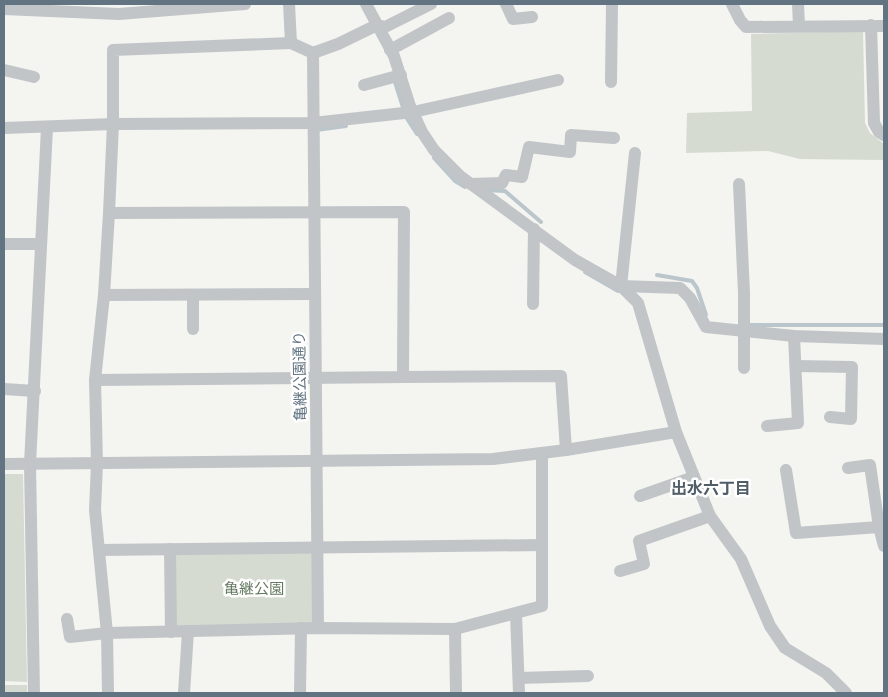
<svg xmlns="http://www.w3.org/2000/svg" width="888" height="697" font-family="'Nunito Sans','Noto Sans JP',sans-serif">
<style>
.green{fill:#d5dbd1}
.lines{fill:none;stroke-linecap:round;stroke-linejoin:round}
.stream{stroke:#bac6cb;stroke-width:4}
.minor{stroke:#c1c5c8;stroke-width:12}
.labels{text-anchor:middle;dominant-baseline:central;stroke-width:5;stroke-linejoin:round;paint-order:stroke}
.street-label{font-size:15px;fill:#627482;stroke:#fff}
.park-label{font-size:15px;fill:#657961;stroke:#fff}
.neighbourhood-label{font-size:16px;font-weight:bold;fill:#505d67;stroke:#fff}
</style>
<rect width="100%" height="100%" fill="#f4f4f0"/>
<g class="green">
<polygon points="863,31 865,123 870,133 884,144 884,160 800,159 768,151 686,153 687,113 752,111 751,34"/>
<polygon points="4,474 23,474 27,682 4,681"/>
<polygon points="314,550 314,624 174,628 175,552"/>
<rect x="4" y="685" width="23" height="8"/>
</g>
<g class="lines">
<g class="stream">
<polyline points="394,79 406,117 417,134"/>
<polyline points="316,130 346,126"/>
<polyline points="434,158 455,181 465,187"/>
<polyline points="485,190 505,191 541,222"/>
<polyline points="585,272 618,291"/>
<polyline points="657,275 692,281 697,288 706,315"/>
<polyline points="748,325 884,325"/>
</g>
<g class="minor">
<polyline points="366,4 394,56 410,106 422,132 434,150 460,176 575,260 621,286 638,303 676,432 710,516 741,559 770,626 785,648 826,673 846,693"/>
<polyline points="506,4 513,19 532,17"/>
<polyline points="732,4 740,20 746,27 884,26"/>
<polyline points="798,4 799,25"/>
<polyline points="4,9 119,14 245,4"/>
<polyline points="871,25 874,123 879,132 884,135"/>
<polyline points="291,43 313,53"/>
<polyline points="390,50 449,18"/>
<polyline points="4,70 34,77"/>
<polyline points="611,82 612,4"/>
<polyline points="364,85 401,75"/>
<polyline points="4,128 113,124 313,123 413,112 558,80"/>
<polyline points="471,184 502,183 506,175 522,177 529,147 570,152 571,135 614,138"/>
<polyline points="739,184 744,293 744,368"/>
<polyline points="4,244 40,244"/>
<polyline points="621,286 680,288 690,298 706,327 794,336 884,339"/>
<polyline points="621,286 635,153"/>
<polyline points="104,295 315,294"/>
<polyline points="533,304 534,229"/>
<polyline points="193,329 193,295"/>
<polyline points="796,366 852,367 851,419 830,417"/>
<polyline points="403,377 561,376 566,450"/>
<polyline points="95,380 403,377 404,212 109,213"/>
<polyline points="4,389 35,391"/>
<polyline points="767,426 798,423 794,336"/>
<polyline points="4,464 493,459 566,450 676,432"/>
<polyline points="786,470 796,533 879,527 870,465 848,468"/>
<polyline points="640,496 694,477"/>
<polyline points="884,528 879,527 884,546"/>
<polyline points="170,549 171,632"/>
<polyline points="99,550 542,545"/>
<polyline points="620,571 644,564 639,541 710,516"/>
<polyline points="516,614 519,693"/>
<polyline points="67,619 70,637 107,633 318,628 455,629 542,606 542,453"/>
<polyline points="318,628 313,53 338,44 377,25 385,27 431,4"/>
<polyline points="455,629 456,693"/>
<polyline points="519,678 588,676"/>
<polyline points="34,693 30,464 47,128"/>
<polyline points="108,693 107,633 95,510 97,464 95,380 104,295 109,213 113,124 113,50 291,43 289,4"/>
<polyline points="184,693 188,631"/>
<polyline points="300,693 301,628"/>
</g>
</g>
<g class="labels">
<g class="street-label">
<text transform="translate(300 376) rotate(-91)">亀継公園通り</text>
</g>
<g class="park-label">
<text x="254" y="589">亀継公園</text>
</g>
<g class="neighbourhood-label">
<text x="711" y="489">出水六丁目</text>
</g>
</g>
<rect width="888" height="697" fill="none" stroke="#627482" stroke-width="10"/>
</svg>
